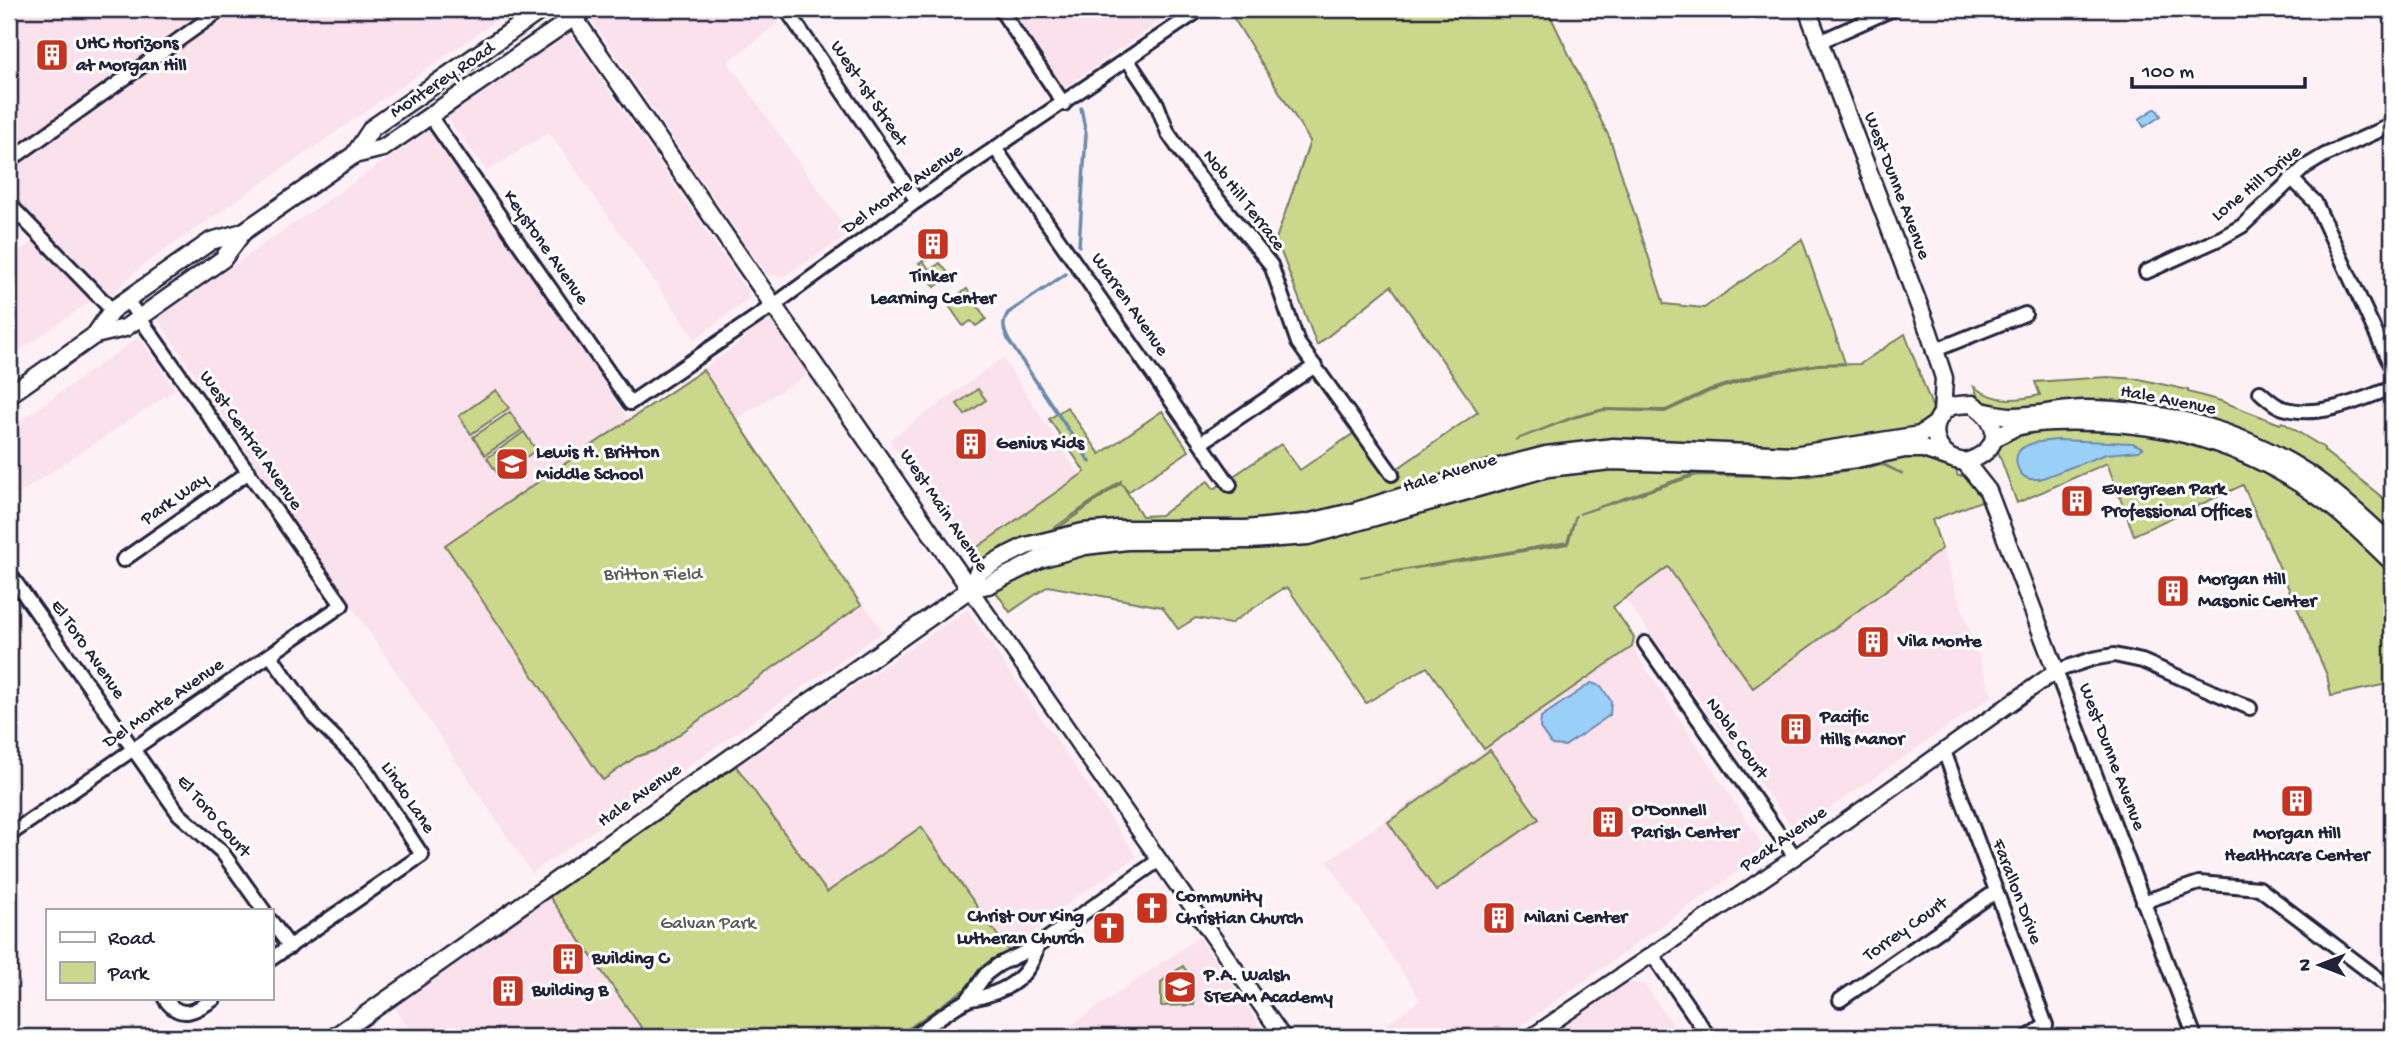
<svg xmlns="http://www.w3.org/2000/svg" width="2401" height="1046" font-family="'Gochi Hand',sans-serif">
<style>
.built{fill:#fae1eb}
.green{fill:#cbd88c;stroke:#767d64;stroke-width:2;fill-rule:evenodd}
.water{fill:#9ad0f8;stroke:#6a8aac;stroke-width:2}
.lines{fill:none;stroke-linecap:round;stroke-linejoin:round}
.stream{stroke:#6a8aac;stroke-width:3.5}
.minor-casing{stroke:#22223b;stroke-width:18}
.tertiary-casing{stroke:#22223b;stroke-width:19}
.secondary-casing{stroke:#22223b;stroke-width:21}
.minor{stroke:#fff;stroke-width:12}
.tertiary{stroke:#fff;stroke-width:14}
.secondary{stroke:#fff;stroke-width:16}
.labels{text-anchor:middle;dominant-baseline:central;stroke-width:6;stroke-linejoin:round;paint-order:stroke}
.poi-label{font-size:19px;font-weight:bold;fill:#22223b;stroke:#fff;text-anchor:start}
.street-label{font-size:19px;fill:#22223b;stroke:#fff}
.park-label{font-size:19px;fill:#555953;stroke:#fff}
</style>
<rect width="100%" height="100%" fill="#fdf1f6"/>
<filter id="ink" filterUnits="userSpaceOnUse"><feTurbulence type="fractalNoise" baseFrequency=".0143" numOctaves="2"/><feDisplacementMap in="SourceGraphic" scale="14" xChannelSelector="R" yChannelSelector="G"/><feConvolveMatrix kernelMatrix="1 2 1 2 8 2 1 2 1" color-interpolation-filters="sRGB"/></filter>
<g filter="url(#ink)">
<g class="built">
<polygon points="9,9 513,9 142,266 106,299 9,192"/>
<polygon points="595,9 795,9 728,62 850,234 783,277 767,275 593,22"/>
<polygon points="1012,9 1177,9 1064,88"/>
<polygon points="569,32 751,297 695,339 549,132 487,171 446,116"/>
<polygon points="431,129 629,420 729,351 771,316 808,374 736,419 883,632 532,873 157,318"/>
<polygon points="37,239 95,298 9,358 9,258"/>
<polygon points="139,337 175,390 9,500 9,429"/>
<polygon points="1003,358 1094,497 985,573 889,440"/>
<polygon points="1942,549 1992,696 1807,824 1793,828 1625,599 1668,566 1753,687"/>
<polygon points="967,610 1137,857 1070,901 1010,953 921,827 827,892 736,766"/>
<polygon points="1632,647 1767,851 1505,1037 1367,1037 1421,1000 1327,861"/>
<polygon points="549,896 648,1037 415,1037 394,1007"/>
<polygon points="1199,937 1268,1037 1054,1037"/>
<polygon points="1626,983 1644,984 1681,1037 1547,1037"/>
</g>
<g class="green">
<path d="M 1228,9 L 1547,9 L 1610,139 L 1664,304 L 1704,308 L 1802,239 L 1845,363 L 1818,364 L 1762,373 L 1708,390 L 1666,410 L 1604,409 L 1573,417 L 1515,440 L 1573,418 L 1604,410 L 1665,412 L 1708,392 L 1762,375 L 1817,365 L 1860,364 L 1905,334 L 1958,476 L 1975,475 L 1984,500 L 1932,520 L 1942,549 L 1753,688 L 1668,567 L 1613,607 L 1634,637 L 1632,647 L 1484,749 L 1427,667 L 1366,703 L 1288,588 L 1282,589 L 1230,624 L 1196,618 L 1178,629 L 1162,607 L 1048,586 L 1010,612 L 987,579 L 1121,483 L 1121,481 L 986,576 L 969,553 L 1085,472 L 1049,419 L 1067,407 L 1100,454 L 1162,411 L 1189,451 L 1128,492 L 1122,484 L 1142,516 L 1161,515 L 1208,481 L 1214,489 L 1281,444 L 1300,470 L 1360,429 L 1391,473 L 1478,412 L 1391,286 L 1317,345 L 1276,239 L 1310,141 ZM 1883,464 L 1903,474 L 1883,465 L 1805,477 L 1697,475 L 1579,514 L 1696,473 L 1804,476 ZM 1576,515 L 1568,544 L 1360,577 L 1567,542 Z"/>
<polygon points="923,261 930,270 940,263 950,275 935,287 919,263"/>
<polygon points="967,289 986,319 976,326 971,321 963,326 947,303"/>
<polygon points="703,370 861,605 657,750 636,757 603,780 445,545"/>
<path d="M 2107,377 L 2139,379 L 2188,390 L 2188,392 L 2221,401 L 2280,424 L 2282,422 L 2324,448 L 2324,451 L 2392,505 L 2392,683 L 2331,696 L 2327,675 L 2243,485 L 2134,535 L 2107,463 L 2017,503 L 1974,387 C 1995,402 2016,401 2040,395 L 2035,382 Z"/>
<polygon points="978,389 986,400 965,415 957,404"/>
<polygon points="496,390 509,408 471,434 459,416"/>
<polygon points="510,412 522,430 485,455 473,437"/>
<polygon points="524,432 536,450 499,476 487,458"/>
<polygon points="1490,750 1539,819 1436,891 1388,822"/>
<polygon points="736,766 827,892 921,827 1010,953 966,988 896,1037 648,1037 549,896"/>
<polygon points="1183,966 1192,979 1194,1005 1161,1006 1161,982"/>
</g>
<g class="water">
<polygon points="2156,108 2161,116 2144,127 2139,119"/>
<path d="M 2057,440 L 2133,443 L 2143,448 L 2139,451 L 2106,454 L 2040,479 C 2039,479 2030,479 2029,479 C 2016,475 2011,454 2024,447 C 2033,441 2047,441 2057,440 Z"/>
<polygon points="1591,683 1601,686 1611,701 1610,715 1565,746 1552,745 1540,728 1541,717"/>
</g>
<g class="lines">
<g class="stream">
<polyline points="1079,246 1086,134 1081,108"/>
<path d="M 1066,274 L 1008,313 C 1001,324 1004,331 1009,341 L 1090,462"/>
</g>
<defs>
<g id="minor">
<polyline points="786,9 917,201"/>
<polyline points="1000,9 1064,104"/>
<polyline points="1819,42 1893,9"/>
<polyline points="1127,59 1157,104 1168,133 1193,169 1271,265 1298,343 1392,474"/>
<polyline points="430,116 630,403 774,305 917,201 1195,13 1197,9"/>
<polyline points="995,148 1230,485"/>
<polyline points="9,161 222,9"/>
<polyline points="2291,178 2315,202 2392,368"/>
<polyline points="9,204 112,310"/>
<polyline points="2146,272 2221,238 2242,226 2305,167 2325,155 2392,125"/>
<polyline points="1933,351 2025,314"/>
<path d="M 2260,392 C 2267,398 2275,406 2283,408 C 2319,419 2360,400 2392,388"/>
<polyline points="1201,443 1315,366"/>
<polyline points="123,560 249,472"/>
<polyline points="9,573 179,814 222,852 264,911"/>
<polyline points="1645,643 1795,857"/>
<polyline points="270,655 316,719 362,764 422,855 271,959"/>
<polyline points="1944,751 2046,1025 2028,1037"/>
<polyline points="9,835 342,605 127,300"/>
<polyline points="2143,902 2199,883 2259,888 2392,989"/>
<polyline points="271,921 290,947"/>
<polyline points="1652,954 1709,1037"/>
<path d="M 165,999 C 180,1021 196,1011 214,999"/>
<polyline points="968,999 986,974 998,965 1037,946 1159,860"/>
<polyline points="1840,1000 1995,892"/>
<path d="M 913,1037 C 929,1026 950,1008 968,1000 C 973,998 979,998 984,996 C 1011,989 1031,974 1037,946"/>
<polyline points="2195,1037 2056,671 2092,659 2114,655 2142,661 2250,708"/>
</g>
<g id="tertiary">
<polyline points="970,589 1283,1037"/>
<polyline points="1531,1037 1795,857 2056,671"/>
</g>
<g id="secondary">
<polyline points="568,9 970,589"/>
<polyline points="1807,9 1929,332 1944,378 1942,414"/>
<polyline points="354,155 372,128 543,9"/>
<polyline points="95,335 125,328 223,259 243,232"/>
<polyline points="9,395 95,335 112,310 211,241 243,232 354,155 383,148 586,9"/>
<path d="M 1972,404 C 2004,423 2001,452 1965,462 C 1960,461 1953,460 1949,457 C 1931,444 1930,419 1950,407 C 1956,404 1965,405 1972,404 Z"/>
<path d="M 1985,412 C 1993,413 2002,416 2011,416 C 2035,417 2060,409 2085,409 C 2161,409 2244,431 2307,473 C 2338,494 2365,519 2392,545"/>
<path d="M 1994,439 C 2000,435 2007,431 2013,428 C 2031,421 2073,421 2092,422 C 2179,424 2256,449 2325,501 C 2349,519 2370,541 2392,562"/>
<polyline points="1965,462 1988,491 2056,671"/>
<polyline points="970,589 978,572 1002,558 1026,546 1083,532 1117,529 1246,529 1306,523 1356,511 1484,471 1546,455 1613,447 1793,455 1920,435 1934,425"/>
<polyline points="334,1037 970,589 988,585 1040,559 1085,546 1127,541 1250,540 1308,536 1548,468 1611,461 1795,467 1856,459 1905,449 1923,449 1950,458"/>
</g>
</defs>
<use href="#minor" class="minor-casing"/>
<use href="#tertiary" class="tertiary-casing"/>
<use href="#secondary" class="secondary-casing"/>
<use href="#minor" class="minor"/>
<use href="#tertiary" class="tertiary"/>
<use href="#secondary" class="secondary"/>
</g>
</g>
<defs>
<symbol id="building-square" viewBox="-11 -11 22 22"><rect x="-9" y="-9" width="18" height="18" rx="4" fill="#c8321e" stroke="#fff"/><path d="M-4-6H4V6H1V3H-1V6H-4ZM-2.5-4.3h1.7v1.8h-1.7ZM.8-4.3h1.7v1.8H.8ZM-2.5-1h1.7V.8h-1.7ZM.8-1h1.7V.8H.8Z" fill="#fff"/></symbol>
<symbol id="school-square" viewBox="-11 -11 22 22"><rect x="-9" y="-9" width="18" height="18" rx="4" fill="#c8321e" stroke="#fff"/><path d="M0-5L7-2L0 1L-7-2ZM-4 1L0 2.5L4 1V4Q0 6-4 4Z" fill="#fff"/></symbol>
<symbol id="church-square" viewBox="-11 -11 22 22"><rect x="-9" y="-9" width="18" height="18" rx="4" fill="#c8321e" stroke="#fff"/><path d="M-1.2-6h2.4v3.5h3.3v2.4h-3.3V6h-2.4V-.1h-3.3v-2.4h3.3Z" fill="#fff"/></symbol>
</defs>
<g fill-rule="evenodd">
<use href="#building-square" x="33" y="36" width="38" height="38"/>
<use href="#building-square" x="914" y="225" width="38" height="38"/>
<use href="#building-square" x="952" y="425" width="38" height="38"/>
<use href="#school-square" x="493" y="445" width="38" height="38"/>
<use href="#building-square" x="2058" y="482" width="38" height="38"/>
<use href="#building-square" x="2154" y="572" width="38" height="38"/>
<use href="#building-square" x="1854" y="623" width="38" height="38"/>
<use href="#building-square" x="1777" y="710" width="38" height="38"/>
<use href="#building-square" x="2278" y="782" width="38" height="38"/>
<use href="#building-square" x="1589" y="803" width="38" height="38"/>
<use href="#church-square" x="1133" y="889" width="38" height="38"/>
<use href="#building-square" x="1480" y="899" width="38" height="38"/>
<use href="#church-square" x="1090" y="909" width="38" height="38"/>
<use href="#building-square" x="549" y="940" width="38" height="38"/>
<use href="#school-square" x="1161" y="968" width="38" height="38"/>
<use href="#building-square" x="489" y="972" width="38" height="38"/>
</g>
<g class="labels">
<g class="poi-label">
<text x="76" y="44">UHC Horizons<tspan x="76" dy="22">at Morgan Hill</tspan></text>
<text x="933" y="277" text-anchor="middle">Tinker<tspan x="933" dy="22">Learning Center</tspan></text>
<text x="996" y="444">Genius Kids</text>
<text x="536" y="453">Lewis H. Britton<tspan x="536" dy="22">Middle School</tspan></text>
<text x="2102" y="490">Evergreen Park<tspan x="2102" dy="22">Professional Offices</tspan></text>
<text x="2198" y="580">Morgan Hill<tspan x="2198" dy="22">Masonic Center</tspan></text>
<text x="1898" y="642">Vila Monte</text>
<text x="1820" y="718">Pacific<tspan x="1820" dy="22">Hills Manor</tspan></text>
<text x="1632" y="811">O'Donnell<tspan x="1632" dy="22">Parish Center</tspan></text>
<text x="2297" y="834" text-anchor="middle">Morgan Hill<tspan x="2297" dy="22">Healthcare Center</tspan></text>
<text x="1176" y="897">Community<tspan x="1176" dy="22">Christian Church</tspan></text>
<text x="1084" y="917" text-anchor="end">Christ Our King<tspan x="1084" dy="22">Lutheran Church</tspan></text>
<text x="1524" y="918">Milani Center</text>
<text x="592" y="959">Building C</text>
<text x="1204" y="976">P.A. Walsh<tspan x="1204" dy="22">STEAM Academy</tspan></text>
<text x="532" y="991">Building B</text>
</g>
<g class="street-label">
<text transform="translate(443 81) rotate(-34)">Monterey Road</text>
<text transform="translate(868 94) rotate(56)">West 1st Street</text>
<text transform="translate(2257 184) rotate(-39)">Lone Hill Drive</text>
<text transform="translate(1896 186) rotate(69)">West Dunne Avenue</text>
<text transform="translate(903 190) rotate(-35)">Del Monte Avenue</text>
<text transform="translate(1243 201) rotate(52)">Nob Hill Terrace</text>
<text transform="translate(545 248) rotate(55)">Keystone Avenue</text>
<text transform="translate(1129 305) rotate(55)">Warren Avenue</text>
<text transform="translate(2168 401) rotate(11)">Hale Avenue</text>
<text transform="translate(250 441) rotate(55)">West Central Avenue</text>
<text transform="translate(1450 474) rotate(-17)">Hale Avenue</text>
<text transform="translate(175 500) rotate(-35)">Park Way</text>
<text transform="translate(943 511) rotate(56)">West Main Avenue</text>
<text transform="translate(87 650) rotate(55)">El Toro Avenue</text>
<text transform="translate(164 704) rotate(-35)">Del Monte Avenue</text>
<text transform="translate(1736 739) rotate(55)">Noble Court</text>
<text transform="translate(2111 757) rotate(69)">West Dunne Avenue</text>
<text transform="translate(640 796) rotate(-35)">Hale Avenue</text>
<text transform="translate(407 798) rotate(56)">Lindo Lane</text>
<text transform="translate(213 817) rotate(49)">El Toro Court</text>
<text transform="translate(1784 840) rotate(-35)">Peak Avenue</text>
<text transform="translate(2016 892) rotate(69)">Farallon Drive</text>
<text transform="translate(1906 930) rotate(-35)">Torrey Court</text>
</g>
<g class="park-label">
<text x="653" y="575">Britton Field</text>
<text x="708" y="924">Galvan Park</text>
</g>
</g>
<rect width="2401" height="1046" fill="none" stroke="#fff" stroke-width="35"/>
<rect x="18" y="18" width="2366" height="1011" fill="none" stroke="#22223b" stroke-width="2.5" filter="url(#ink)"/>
<rect x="46" y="909" width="228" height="91" fill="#ffffff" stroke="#a7a7b1" stroke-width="2"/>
<rect x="60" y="932" width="35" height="10" fill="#ffffff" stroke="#a7a7b1" stroke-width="2"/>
<text x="108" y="944" font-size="21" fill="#22223b">Road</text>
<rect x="60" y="962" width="35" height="21" fill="#cbd88c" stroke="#a7a7b1" stroke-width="2"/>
<text x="108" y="979" font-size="21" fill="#22223b">Park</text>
<g transform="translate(2320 965) rotate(270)" stroke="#ffffff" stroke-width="5" paint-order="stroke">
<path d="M0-5L12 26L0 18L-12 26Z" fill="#22223b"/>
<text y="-10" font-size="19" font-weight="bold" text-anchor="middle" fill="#22223b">N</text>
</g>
<path d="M2132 77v10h173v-10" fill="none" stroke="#22223b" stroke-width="3.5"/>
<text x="2142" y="77" font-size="21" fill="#22223b" stroke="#ffffff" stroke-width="5" paint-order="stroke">100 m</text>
</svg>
